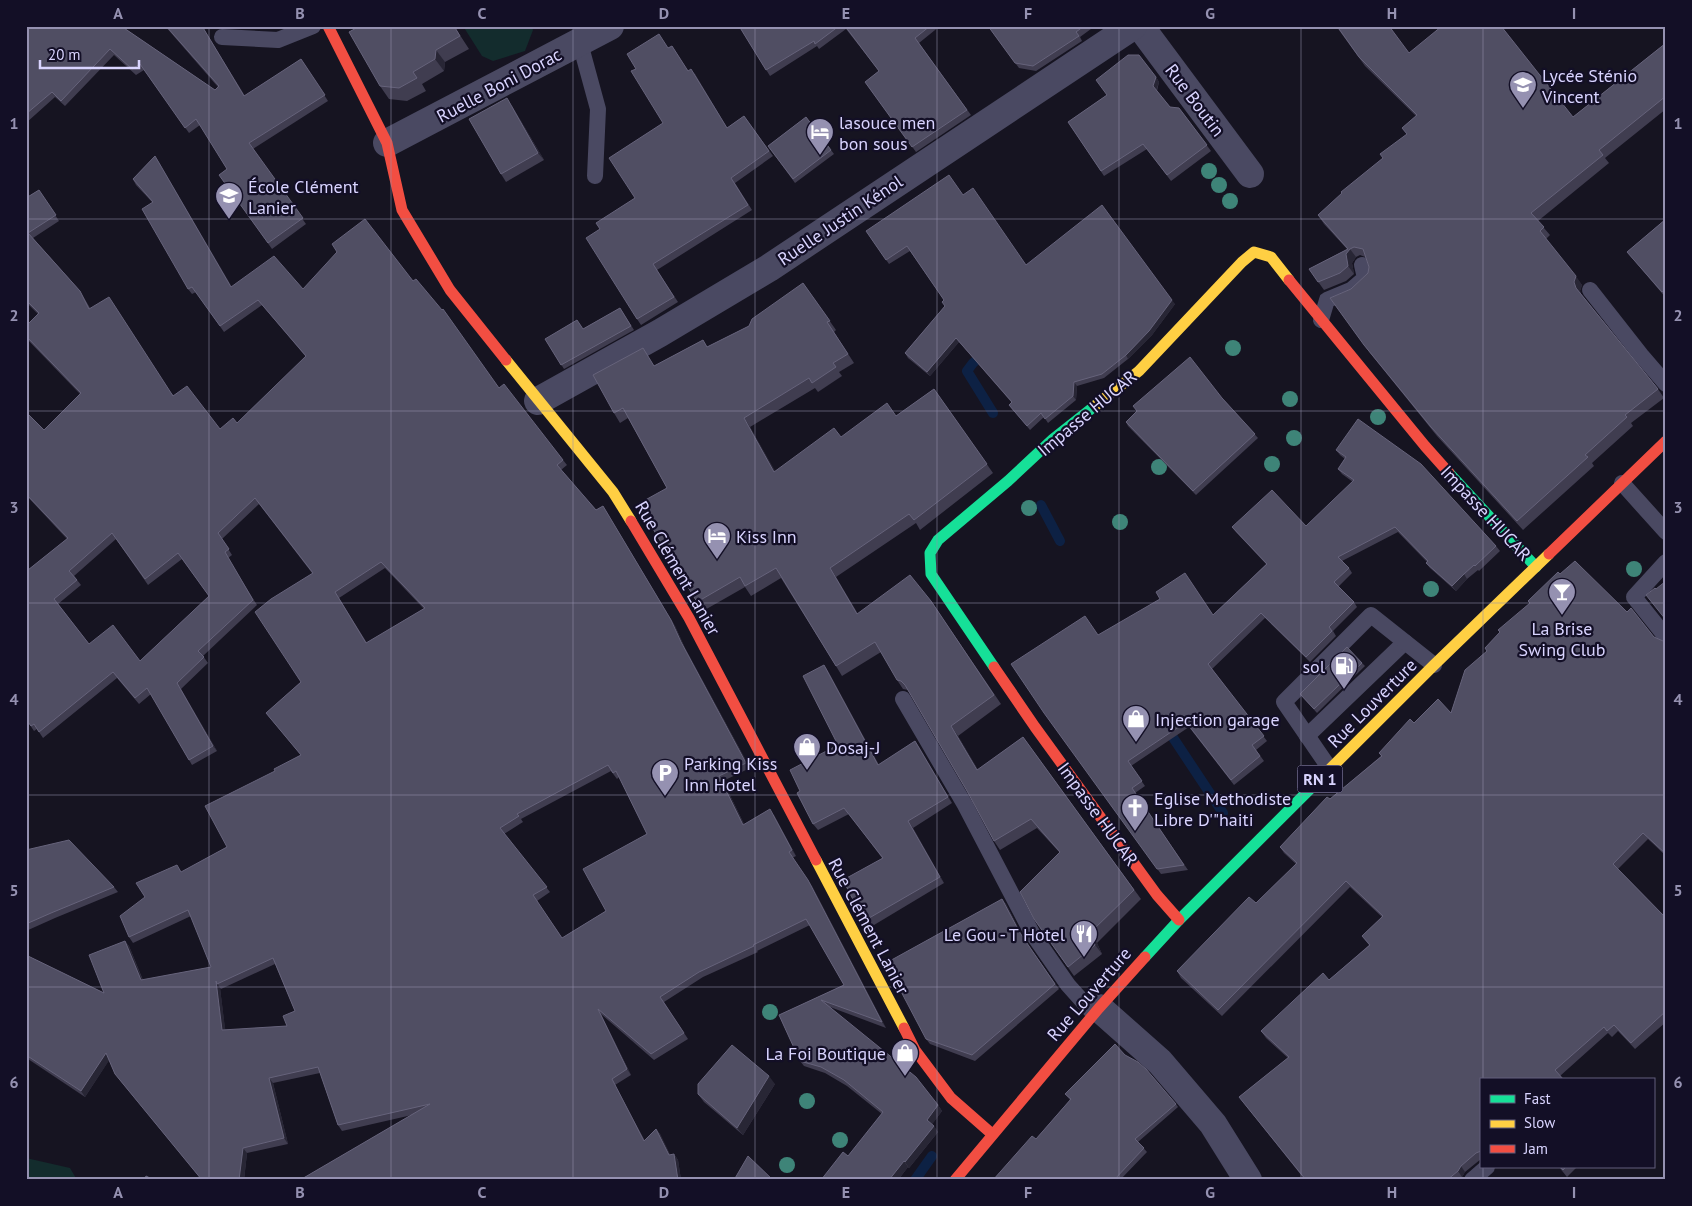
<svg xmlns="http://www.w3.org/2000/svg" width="1692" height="1206" font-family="'PT Sans',sans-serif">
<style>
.green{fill:#132c2d}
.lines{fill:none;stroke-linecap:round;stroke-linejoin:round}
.stream{stroke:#0d2144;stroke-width:10}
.lane{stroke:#4a4962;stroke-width:16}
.street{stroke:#4a4962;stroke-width:28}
.fast{stroke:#16e098;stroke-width:11}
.slow{stroke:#ffcf43;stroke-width:11}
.jam{stroke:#f24e42;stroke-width:11}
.tree{fill:#3e8478}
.wall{fill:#403d50;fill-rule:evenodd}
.shaded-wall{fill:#282635}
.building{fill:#504e63;stroke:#66637b;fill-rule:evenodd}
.grid{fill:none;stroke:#9591b1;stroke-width:1;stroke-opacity:0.55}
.labels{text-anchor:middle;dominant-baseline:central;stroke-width:4.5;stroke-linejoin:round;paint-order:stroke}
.shield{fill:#130f26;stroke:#9e99be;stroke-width:1}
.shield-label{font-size:16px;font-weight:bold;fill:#d9d4ff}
.poi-label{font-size:18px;fill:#d9d4ff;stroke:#130f26;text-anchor:start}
.street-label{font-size:18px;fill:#d9d4ff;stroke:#130f26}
.neatline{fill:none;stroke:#9591b1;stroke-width:2}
.grid-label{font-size:16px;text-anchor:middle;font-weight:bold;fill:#9591b1}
</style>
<rect width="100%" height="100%" fill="#161421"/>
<g class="green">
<polygon points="463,26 531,26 533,30 525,51 493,61 482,56"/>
<polygon points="26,1158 70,1168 77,1180 26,1180"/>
</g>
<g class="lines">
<g class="stream">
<polyline points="985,353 973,363 967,371 993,413"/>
<polyline points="1041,505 1060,541"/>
<polyline points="1166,727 1223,813"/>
<polyline points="915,1180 932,1156"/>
</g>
<g class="lane">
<polyline points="222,37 278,40 313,26"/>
<polyline points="580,43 598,109 595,176"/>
<polyline points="1590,290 1641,355 1666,384"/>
<polyline points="1321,320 1327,300 1351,290 1365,278 1362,265"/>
<polyline points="1622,483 1666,532"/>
<polyline points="1666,562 1634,597 1666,637"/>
<polyline points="903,699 965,805 1032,933 1068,985 1094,1014"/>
<polyline points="1307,736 1405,642"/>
<polyline points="1330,769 1284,702 1371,615 1434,665"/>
<polyline points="1472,1180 1487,1167"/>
</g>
<g class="street">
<polyline points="1140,26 1250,174"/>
<polyline points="387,143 610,26"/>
<polyline points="538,401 660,333 769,268 1133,26"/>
<polyline points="1099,1008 1160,1062 1213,1124 1248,1180"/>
</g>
<g class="fast">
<polyline points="1449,473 1536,567"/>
<polyline points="994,667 931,574 930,553 938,540 1008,481 1053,439 1096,405"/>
<polyline points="1145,957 1179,920 1316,783"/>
</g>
<g class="slow">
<polyline points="506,360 613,492 631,521"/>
<polyline points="1096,405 1139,371 1242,262 1254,252 1271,257 1289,280"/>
<polyline points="1316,783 1434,665 1549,554"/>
<polyline points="816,860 904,1028"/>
</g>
<g class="jam">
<polyline points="328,26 387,143 402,210 450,290 506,360"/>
<polyline points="1289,280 1425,446 1449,473"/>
<polyline points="631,521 689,618 816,860"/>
<polyline points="1549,554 1666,441"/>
<polyline points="994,667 1035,727 1157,895 1179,920"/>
<polyline points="904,1028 915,1050 951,1098 992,1134"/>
<polyline points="955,1180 1099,1008 1145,957"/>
</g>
</g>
<g class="tree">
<circle cx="1209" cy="171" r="8"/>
<circle cx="1219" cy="185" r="8"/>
<circle cx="1230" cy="201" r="8"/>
<circle cx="1233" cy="348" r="8"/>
<circle cx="1290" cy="399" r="8"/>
<circle cx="1378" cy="417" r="8"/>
<circle cx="1294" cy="438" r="8"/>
<circle cx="1272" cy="464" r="8"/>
<circle cx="1159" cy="467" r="8"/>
<circle cx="1029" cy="508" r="8"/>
<circle cx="1120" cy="522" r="8"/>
<circle cx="1634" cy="569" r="8"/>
<circle cx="1431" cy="589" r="8"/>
<circle cx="770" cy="1012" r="8"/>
<circle cx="807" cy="1101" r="8"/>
<circle cx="840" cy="1140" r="8"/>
<circle cx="787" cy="1165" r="8"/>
</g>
<g class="wall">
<polygon points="26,26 121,26 215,90 218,87 165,26 202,26 245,96 301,59 328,101 253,149 306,224 272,249 219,175 227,169 200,125 189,133 144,70 136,75 114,55 65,106 55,97 26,123"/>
<polygon points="454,26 469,49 445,62 444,71 422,84 426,91 407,101 389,99 380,86"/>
<polygon points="739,26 940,26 919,43 971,115 916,152 865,82 879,71 846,29 819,49 817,46 770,76"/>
<polygon points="988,26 1095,26 1080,37 1082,41 1036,71 1019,68"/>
<polygon points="1336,26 1409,53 1573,117 1666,43 1666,109 1605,158 1609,163 1538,221 1550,235 1546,239 1582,285 1580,291 1581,294 1658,389 1664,398 1631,423 1633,426 1592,463 1594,466 1523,530 1437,436 1370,353 1330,298 1351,289 1368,273 1369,267 1365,257 1360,255 1356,257 1352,263 1354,274 1346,281 1324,290 1309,269 1347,249 1324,224 1318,215 1383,158 1407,134 1402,128 1416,116 1365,66"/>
<polygon points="672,46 688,71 695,74 727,128 744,116 773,156 735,183 752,210 657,270 678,302 641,325 637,319 600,229 635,198 663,123 668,48"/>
<polygon points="1156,77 1159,82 1157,91 1170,107 1179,108 1211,151 1171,181 1147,149 1104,176 1068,122 1107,95"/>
<polygon points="512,106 544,160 506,182 501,174"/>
<polygon points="806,117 834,154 795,183 768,146"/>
<path d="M 155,156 L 231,286 L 303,289 L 413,281 L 499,388 L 563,460 L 567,465 L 561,470 L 596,510 L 603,506 L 675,626 L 685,648 L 750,768 L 723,781 L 744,824 L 774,815 L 796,856 L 792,858 L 812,886 L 886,1028 L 830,1007 L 938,1105 L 942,1111 L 932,1124 L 938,1132 L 909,1168 L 908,1167 L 898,1180 L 821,1180 L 848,1156 L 882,1114 L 847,1086 L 825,1073 L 804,1066 L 800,1061 L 779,1015 L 844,985 L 810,925 L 757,951 L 758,952 L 703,977 L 664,1002 L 688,1039 L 654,1060 L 601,1014 L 631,1075 L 615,1085 L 645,1141 L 656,1129 L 660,1134 L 670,1155 L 674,1154 L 678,1160 L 681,1180 L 300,1180 L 412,1115 L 342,1131 L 338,1125 L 320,1073 L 273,1083 L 288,1144 L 247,1153 L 244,1180 L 202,1180 L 119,1079 L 115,1074 L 109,1060 L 85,1097 L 28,1059 L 26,1064 L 26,955 L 104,993 L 125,941 L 129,946 L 143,980 L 211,967 L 191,916 L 133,943 L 129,937 L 182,872 L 227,847 L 275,771 L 301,755 L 266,713 L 301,682 L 312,573 L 259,504 L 222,539 L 232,555 L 228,558 L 257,605 L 203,656 L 208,663 L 181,689 L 217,751 L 192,765 L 151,694 L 139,704 L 117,678 L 43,738 L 37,729 L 34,731 L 26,719 L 28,570 L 67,539 L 26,495 L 26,412 L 44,430 L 80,394 L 26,338 L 26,326 L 38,314 L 26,302 L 26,198 L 39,190 L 59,221 L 33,238 L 80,291 L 90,308 L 174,396 L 220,429 L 237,423 L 306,357 L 262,305 L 224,332 L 196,292 L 192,294 L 188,289 L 152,202 L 136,185 L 133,179 ZM 116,539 L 148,585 L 182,559 L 209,596 L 140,661 L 89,644 L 58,604 L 81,585 L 74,576 ZM 385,568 L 424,609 L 367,643 L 339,598 ZM 611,771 L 617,779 L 619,777 L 647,834 L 606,911 L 562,938 L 537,901 L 550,892 L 504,834 L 523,822 L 521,819 ZM 275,964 L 295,1011 L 287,1026 L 225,1030 L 220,988 L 221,989 Z"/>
<polygon points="963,195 1026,265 1175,304 1152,335 1128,359 1104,378 1077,386 1076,400 1048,423 1044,417 1030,430 1009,405 1012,403 959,342 930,376 908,358 905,353 945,306 944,300 910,251 889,264 866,231"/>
<polygon points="1666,219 1666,298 1633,259 1627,252"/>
<polygon points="803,283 836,330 834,332 854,363 839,372 842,376 818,392 815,388 750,427 775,472 841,437 896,416 934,389 993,473 920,530 916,523 836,577 858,614 931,601 1001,704 958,736 978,770 1023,737 1141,899 1097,943 1102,954 1074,976 1034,919 1060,853 1037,828 1000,850 994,841 967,791 909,692 908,690 903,689 897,680 881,652 842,676 836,666 781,578 751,596 745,587 703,611 697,602 667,488 628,418 620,423 614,413 643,348 654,366 703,340 707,347 749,326"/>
<polygon points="620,308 634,330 564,369 545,339 583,329"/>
<polygon points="1222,398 1258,438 1196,495 1128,426 1126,422"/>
<polygon points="1336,450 1496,546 1500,551 1479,571 1478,570 1467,579 1456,591 1430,568 1426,563 1427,562 1398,532 1342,561 1349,568 1352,573 1338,587 1354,602 1357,607 1333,631 1336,636 1310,662 1265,618 1212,669 1267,741 1256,750 1264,761 1234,785 1189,727 1131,766 1145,786 1135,793 1188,870 1161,874 1048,718 1098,635 1213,615 1266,564 1236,532 1232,527 1306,526 1353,482 1342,474 1338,469 1345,459 1340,455"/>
<polygon points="1560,574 1627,612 1654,637 1663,641 1666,639 1666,856 1648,839 1618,869 1666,918 1666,1022 1635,1049 1618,1031 1612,1037 1608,1033 1560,1076 1481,1080 1481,1159 1465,1172 1462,1177 1459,1180 1305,1180 1239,1097 1288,1058 1266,1038 1261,1031 1329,980 1369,945 1362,936 1382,917 1350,887 1222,1016 1181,978 1177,971 1256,903 1296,864 1284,853 1280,847 1330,799 1381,756 1379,753 1414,723 1451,713 1487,651 1485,648 1530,603"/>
<polygon points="1362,663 1365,666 1317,713 1300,694"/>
<polygon points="824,665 828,671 879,765 915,741 952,803 913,828 944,883 869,928 864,921 882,858 849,814 818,830 813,824 838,745"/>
<polygon points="26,850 114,887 118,892 55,918 26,931"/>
<polygon points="1002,899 1006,904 1024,939 1059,989 975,1061 930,1044 926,1039"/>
<polygon points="775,1084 743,1135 704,1102 698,1094"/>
<polygon points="1065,1094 1176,1104 1178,1107 1138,1142 1147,1152 1120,1180 993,1180 1036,1139 1070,1100"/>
<polygon points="1559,1167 1577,1167 1567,1177"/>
</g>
<g class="shaded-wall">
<polygon points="436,50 445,62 444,71 435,59"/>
<polygon points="691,69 695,74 731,134 727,128"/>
<polygon points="1156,77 1159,82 1156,91 1153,86"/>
<polygon points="507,98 512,106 544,160 538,153"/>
<polygon points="155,156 159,162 235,292 231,287"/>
<polygon points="1350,249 1356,257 1352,263 1354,274 1348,266 1346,254"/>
<polygon points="1576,276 1582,285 1580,291 1582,296 1576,288 1574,282"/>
<polygon points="1172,300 1175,304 1152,335 1128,359 1126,355"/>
<polygon points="956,338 959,342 930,376 927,372"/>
<polygon points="1074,382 1077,386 1076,400 1073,396"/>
<polygon points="744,418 750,427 781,481 774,472"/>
<polygon points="603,506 675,626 685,648 750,768 746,763"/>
<polygon points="830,568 836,577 863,624 857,614"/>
<polygon points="1464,574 1467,579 1456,591 1452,586"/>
<polygon points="824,665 828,671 882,772 878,765"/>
<polygon points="177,683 181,689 217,751 213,746"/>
<polygon points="951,726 958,736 984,780 977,770"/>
<polygon points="915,741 920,748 952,803 948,797"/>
<polygon points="719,776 723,781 747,830 743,825"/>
<polygon points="770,809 774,815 796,856 792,850"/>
<polygon points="908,821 913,828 944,883 940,877"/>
<polygon points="789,852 812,886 886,1028 882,1022"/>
<polygon points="1002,899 1006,904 1024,939 1059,989 1020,933"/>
<polygon points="1090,933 1097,943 1102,954 1095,945"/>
<polygon points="125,941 129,946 145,986 141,980"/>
<polygon points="216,981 220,988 226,1035 222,1030"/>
<polygon points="598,1009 601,1014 631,1075 627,1069"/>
<polygon points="106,1053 110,1059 85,1097 81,1091"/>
<polygon points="769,1076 775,1084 743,1135 737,1128"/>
<polygon points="269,1078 273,1083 288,1144 284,1138"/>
<polygon points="612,1079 615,1085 648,1147 644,1141"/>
<polygon points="938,1105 942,1111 931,1126 927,1120"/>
<polygon points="934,1126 938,1132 909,1168 905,1162"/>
<polygon points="656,1129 660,1134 673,1160 669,1155"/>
<polygon points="243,1148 247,1153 244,1180 239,1180"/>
<polygon points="674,1154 678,1160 681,1180 678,1180"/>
<polygon points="904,1161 908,1167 898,1180 889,1180"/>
<polygon points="1461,1166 1465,1172 1462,1177 1458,1171"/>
</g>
<g class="building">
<polygon points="26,26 121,26 215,90 219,86 166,26 202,26 244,96 301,59 325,95 249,143 303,218 268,243 219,175 227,169 196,119 185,128 140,64 132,69 110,49 61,101 52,92 26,114"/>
<polygon points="360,26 454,26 460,36 436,50 435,59 413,72 417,78 399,88 380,86 349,32"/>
<polygon points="739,26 839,26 815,44 814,41 766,70"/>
<polygon points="845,26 930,26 915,38 967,110 912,147 865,82 879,71"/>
<polygon points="988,26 1084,26 1076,32 1079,36 1033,66 1015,63"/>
<polygon points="1337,26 1389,26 1409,53 1442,26 1501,26 1573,117 1666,43 1666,96 1599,150 1603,155 1531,213 1544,227 1540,231 1576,276 1574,282 1576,288 1658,389 1625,415 1627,417 1585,455 1588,457 1517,521 1431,427 1364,345 1330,298 1351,289 1368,273 1369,267 1363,249 1354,247 1350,249 1346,254 1348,266 1340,273 1318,282 1309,269 1348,249 1318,215 1342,193 1341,192 1383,158 1380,154 1407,134 1402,128 1417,115 1359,57"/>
<polygon points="659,34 668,48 672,46 688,71 691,69 727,128 744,116 769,151 731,178 748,205 653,264 674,297 637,319 586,238 600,229 596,223 635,198 609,158 663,123 631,71 636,69 627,54"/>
<polygon points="1128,55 1139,55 1156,77 1153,86 1170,107 1179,108 1207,145 1167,175 1143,144 1101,171 1068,122 1107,95 1096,80"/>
<polygon points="507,98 538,153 501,174 469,119"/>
<polygon points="806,117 831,150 793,179 768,146"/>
<path d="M 155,156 L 231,287 L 274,256 L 303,289 L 337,252 L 332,244 L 365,219 L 413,281 L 416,279 L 442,310 L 443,309 L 499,388 L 504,384 L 563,460 L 557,465 L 596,510 L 603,506 L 671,620 L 681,642 L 746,763 L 719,776 L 743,825 L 770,809 L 792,850 L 789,852 L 808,880 L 882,1022 L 821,1000 L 916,1077 L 938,1105 L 927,1120 L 934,1126 L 905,1162 L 904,1161 L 889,1180 L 821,1180 L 843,1152 L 848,1156 L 883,1112 L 844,1080 L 821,1067 L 800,1061 L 779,1015 L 844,985 L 806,919 L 753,945 L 754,946 L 699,972 L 660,997 L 684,1033 L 651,1054 L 598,1009 L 627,1069 L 612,1079 L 644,1141 L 656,1129 L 669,1155 L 674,1154 L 678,1180 L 300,1180 L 430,1104 L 338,1125 L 318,1067 L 269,1078 L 284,1138 L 243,1148 L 239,1180 L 202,1180 L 115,1074 L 106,1053 L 81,1091 L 26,1055 L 26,955 L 104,993 L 89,955 L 125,941 L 141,980 L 211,967 L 188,910 L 129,937 L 120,916 L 145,897 L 136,883 L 177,865 L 181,872 L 227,847 L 205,806 L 275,771 L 274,769 L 301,755 L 266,713 L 301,682 L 255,612 L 271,599 L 313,573 L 255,498 L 218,533 L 229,549 L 225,552 L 253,600 L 198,651 L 204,657 L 177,683 L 213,746 L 189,760 L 147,688 L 135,698 L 113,672 L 39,732 L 34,724 L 31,726 L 26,719 L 26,568 L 28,570 L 68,538 L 26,494 L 26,412 L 44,430 L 81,393 L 26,336 L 26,326 L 39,313 L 26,300 L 26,198 L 39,190 L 56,215 L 28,233 L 80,291 L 89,309 L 109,297 L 173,396 L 187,386 L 220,429 L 233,418 L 237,423 L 306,356 L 258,300 L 220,326 L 192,287 L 188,289 L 142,209 L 153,202 L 133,179 ZM 112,533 L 145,579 L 178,553 L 209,596 L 140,661 L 113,625 L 89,644 L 54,599 L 77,580 L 69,571 ZM 381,562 L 425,608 L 366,643 L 335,592 ZM 608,765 L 613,773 L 616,771 L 647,834 L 583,869 L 606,911 L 562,938 L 533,895 L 547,887 L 500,828 L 519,816 L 517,814 ZM 273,958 L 295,1011 L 283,1016 L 287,1026 L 222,1030 L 216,981 L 217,984 Z"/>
<polygon points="949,175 963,195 973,188 1026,265 1102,205 1172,300 1149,331 1126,355 1102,374 1074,382 1073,396 1045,419 1041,413 1027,426 1009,405 1012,402 956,338 927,372 905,353 945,306 942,302 944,300 907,246 886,260 866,231"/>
<polygon points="1666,219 1666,289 1662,292 1627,252"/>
<polygon points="803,283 830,321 827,322 848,354 833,363 836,367 812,383 809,378 744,418 774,472 834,428 841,437 887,403 896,416 934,389 987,464 914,520 909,514 830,568 857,614 910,575 931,601 994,695 951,726 977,770 1023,737 1134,890 1090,933 1095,945 1068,967 1034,919 1020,892 1060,852 1031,819 994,841 967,791 905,685 901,681 897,680 875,642 836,666 776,568 745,586 740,577 697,602 638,504 667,488 623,408 614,413 593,375 643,348 654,366 703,340 707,347 749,326 752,319"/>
<polygon points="620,308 631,326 561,365 545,339 577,320 583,329"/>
<polygon points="1190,357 1222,398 1255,434 1193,491 1126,422 1137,411 1133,406"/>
<polygon points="1358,419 1421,464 1496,546 1475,566 1474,565 1464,574 1452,586 1426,563 1428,561 1395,527 1338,557 1349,568 1334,582 1354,602 1329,627 1332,631 1306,657 1261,613 1208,664 1264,736 1252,745 1260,756 1231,780 1186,722 1128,761 1142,781 1132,788 1184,865 1157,869 1044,713 1011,664 1085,616 1098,635 1160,599 1156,592 1185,573 1213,615 1267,564 1232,527 1272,490 1306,526 1354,480 1338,469 1346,457 1336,450"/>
<polygon points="1575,561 1627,612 1631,608 1654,637 1663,641 1666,639 1666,854 1643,833 1613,864 1666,918 1666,1011 1631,1043 1614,1025 1607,1031 1604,1027 1555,1070 1564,1080 1481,1080 1481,1151 1476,1153 1461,1166 1458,1171 1447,1180 1306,1180 1239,1097 1289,1057 1261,1031 1323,973 1329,980 1370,945 1362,936 1383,916 1346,881 1218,1010 1177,971 1249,897 1256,903 1297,863 1280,847 1327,797 1330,799 1382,756 1379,753 1410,719 1414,723 1438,699 1451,713 1465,670 1487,651 1485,648 1500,632 1498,630 1530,603 1528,601 1558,572 1560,574"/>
<polygon points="1666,581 1666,620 1646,595 1655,588 1656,589"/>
<polygon points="1347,647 1362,663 1314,709 1300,694"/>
<polygon points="824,665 878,765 915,741 948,797 908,821 940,877 864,921 843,880 883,858 844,808 813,824 797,793 800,791 790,770 838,745 803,676"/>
<polygon points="69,840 114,887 51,913 26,924 26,850"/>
<polygon points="1002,899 1020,933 1055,984 972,1055 926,1039 886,963"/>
<polygon points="1115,1044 1125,1055 1138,1062 1146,1069 1176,1104 1135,1139 1144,1148 1114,1180 993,1180 1032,1136 1036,1139 1071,1099 1065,1094"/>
<polygon points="732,1045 769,1076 737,1128 698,1094 698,1084"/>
<polygon points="748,1156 773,1180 734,1180"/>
<polygon points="1560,1167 1566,1167 1563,1170"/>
<polygon points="146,1176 154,1180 144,1180"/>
</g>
<path class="grid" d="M 209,26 L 209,1180M 391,26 L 391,1180M 573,26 L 573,1180M 755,26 L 755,1180M 937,26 L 937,1180M 1119,26 L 1119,1180M 1301,26 L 1301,1180M 1483,26 L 1483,1080M 26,219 L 1666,219M 26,411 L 1666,411M 26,603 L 1666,603M 26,795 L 1666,795M 26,987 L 1666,987M 1483,1167 L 1483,1180"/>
<defs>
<symbol id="school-pin" viewBox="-11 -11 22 30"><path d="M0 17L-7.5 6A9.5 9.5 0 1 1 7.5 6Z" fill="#9591b1" stroke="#130f26"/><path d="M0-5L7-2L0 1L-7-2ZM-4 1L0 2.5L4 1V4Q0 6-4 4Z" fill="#fff"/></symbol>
<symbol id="hotel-pin" viewBox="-11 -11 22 30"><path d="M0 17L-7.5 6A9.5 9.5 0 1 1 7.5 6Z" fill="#9591b1" stroke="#130f26"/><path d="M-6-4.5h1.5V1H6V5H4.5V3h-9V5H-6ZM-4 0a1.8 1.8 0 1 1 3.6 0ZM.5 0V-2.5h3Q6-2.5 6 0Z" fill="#fff"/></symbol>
<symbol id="bar-pin" viewBox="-11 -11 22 30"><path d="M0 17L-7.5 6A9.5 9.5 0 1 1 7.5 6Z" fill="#9591b1" stroke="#130f26"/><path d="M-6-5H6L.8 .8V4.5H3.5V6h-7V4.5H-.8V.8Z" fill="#fff"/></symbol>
<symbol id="fuel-pin" viewBox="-11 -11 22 30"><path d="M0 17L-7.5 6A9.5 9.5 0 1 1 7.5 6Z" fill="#9591b1" stroke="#130f26"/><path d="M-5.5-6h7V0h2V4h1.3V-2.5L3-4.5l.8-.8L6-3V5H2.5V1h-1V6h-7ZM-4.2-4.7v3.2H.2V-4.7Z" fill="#fff"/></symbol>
<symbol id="shop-pin" viewBox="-11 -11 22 30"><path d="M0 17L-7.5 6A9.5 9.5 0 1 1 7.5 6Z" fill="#9591b1" stroke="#130f26"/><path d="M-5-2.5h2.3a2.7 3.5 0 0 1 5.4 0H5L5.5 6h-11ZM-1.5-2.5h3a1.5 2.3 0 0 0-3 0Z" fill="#fff"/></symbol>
<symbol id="parking-pin" viewBox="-11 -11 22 30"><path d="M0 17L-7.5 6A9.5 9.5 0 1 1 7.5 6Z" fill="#9591b1" stroke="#130f26"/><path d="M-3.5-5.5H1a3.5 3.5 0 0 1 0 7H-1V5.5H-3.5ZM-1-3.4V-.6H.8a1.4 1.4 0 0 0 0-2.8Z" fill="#fff"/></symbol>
<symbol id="church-pin" viewBox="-11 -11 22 30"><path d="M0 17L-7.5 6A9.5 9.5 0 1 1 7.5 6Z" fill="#9591b1" stroke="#130f26"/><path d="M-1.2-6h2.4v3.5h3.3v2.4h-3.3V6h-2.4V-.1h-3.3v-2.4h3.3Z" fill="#fff"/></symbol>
<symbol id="restaurant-pin" viewBox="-11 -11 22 30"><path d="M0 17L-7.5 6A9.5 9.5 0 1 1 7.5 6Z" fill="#9591b1" stroke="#130f26"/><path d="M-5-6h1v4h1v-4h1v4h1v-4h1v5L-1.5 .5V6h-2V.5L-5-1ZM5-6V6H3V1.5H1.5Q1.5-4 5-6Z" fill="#fff"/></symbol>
</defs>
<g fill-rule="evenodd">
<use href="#school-pin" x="1507" y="69" width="32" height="43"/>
<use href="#hotel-pin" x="804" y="116" width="32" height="43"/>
<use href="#school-pin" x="213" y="180" width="32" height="43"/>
<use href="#hotel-pin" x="701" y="520" width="32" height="43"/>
<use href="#bar-pin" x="1546" y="576" width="32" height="43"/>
<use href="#fuel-pin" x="1328" y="650" width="32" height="43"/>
<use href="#shop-pin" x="1120" y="703" width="32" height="43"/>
<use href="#shop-pin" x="791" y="731" width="32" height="43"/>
<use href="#parking-pin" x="649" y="757" width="32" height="43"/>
<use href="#church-pin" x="1119" y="792" width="32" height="43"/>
<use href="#restaurant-pin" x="1068" y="918" width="32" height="43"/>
<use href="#shop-pin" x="889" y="1037" width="32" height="43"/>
</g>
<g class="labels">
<rect class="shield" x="1297.5" y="765.5" width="45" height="27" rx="4"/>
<g class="shield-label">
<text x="1320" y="779">RN 1</text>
</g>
<g class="poi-label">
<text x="1542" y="75">Lycée Sténio<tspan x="1542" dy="21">Vincent</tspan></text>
<text x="839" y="122">lasouce men<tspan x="839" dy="21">bon sous</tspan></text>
<text x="248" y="186">École Clément<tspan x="248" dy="21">Lanier</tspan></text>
<text x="736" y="536">Kiss Inn</text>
<text x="1562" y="628" text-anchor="middle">La Brise<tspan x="1562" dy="21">Swing Club</tspan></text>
<text x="1325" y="666" text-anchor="end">sol</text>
<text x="1155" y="719">Injection garage</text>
<text x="826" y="747">Dosaj-J</text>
<text x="684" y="763">Parking Kiss<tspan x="684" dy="21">Inn Hotel</tspan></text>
<text x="1154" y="798">Eglise Methodiste<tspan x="1154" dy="21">Libre D'"haiti</tspan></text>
<text x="1065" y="934" text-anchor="end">Le Gou - T Hotel</text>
<text x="886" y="1053" text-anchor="end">La Foi Boutique</text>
</g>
<g class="street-label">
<text transform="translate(499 85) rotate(-28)">Ruelle Boni Dorac</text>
<text transform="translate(1195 100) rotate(53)">Rue Boutin</text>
<text transform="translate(840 220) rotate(-34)">Ruelle Justin Kénol</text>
<text transform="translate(1087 413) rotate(-40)">Impasse HUCAR</text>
<text transform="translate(1486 513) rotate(47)">Impasse HUCAR</text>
<text transform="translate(678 568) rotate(60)">Rue Clément Lanier</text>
<text transform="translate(1372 703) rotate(-45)">Rue Louverture</text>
<text transform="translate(1098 814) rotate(54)">Impasse HUCAR</text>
<text transform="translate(869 926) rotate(62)">Rue Clément Lanier</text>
<text transform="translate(1089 994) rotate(-49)">Rue Louverture</text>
</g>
</g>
<rect width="1692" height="1206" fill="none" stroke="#130f26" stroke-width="55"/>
<rect x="1480" y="1078" width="175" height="90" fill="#130f26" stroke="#625e7d"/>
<rect x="1490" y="1095" width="25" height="8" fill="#16e098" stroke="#625e7d"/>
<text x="1524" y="1104" font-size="15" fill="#d9d4ff">Fast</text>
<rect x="1490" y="1120" width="25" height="8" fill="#ffcf43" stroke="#625e7d"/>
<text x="1524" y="1128" font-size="15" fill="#d9d4ff">Slow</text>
<rect x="1490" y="1145" width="25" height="8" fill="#f24e42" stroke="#625e7d"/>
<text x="1524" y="1154" font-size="15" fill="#d9d4ff">Jam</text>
<path d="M40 60v8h99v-8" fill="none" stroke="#d9d4ff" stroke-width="2.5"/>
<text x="48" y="60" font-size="15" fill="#d9d4ff" stroke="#130f26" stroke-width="4" paint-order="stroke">20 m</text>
<rect x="28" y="28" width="1636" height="1150" class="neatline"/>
<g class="grid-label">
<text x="118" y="19">A</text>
<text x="300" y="19">B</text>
<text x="482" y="19">C</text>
<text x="664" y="19">D</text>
<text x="846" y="19">E</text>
<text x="1028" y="19">F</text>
<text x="1210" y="19">G</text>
<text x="1392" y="19">H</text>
<text x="1574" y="19">I</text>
<text x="14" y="129">1</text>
<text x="1678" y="129">1</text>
<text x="14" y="321">2</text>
<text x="1678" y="321">2</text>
<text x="14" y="513">3</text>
<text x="1678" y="513">3</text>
<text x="14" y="705">4</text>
<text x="1678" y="705">4</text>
<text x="14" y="896">5</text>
<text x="1678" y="896">5</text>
<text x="14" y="1088">6</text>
<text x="1678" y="1088">6</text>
<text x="118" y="1198">A</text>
<text x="300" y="1198">B</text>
<text x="482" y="1198">C</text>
<text x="664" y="1198">D</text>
<text x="846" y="1198">E</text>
<text x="1028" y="1198">F</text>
<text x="1210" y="1198">G</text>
<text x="1392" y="1198">H</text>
<text x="1574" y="1198">I</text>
</g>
</svg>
